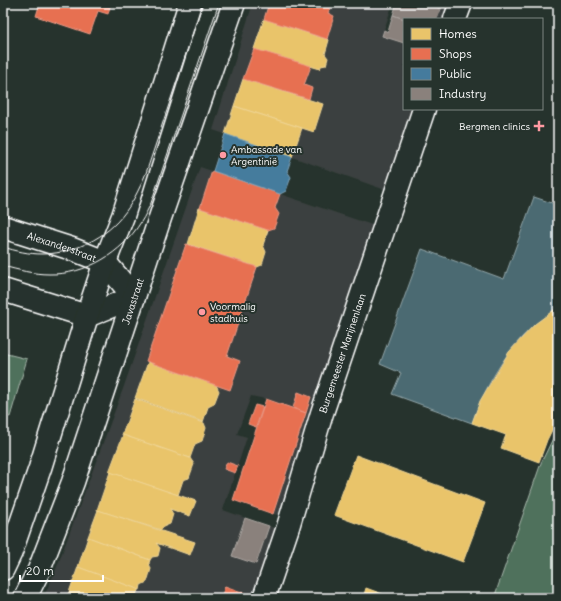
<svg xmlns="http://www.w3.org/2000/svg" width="561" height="601" font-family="Delius,sans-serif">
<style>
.built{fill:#3b413f}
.green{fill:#50715b;stroke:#a8b8ad}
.water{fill:#4b6b72;stroke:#93a6aa}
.homes{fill:#e9c46a;stroke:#f0d697}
.shops{fill:#e76f51;stroke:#ee9a85}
.public{fill:#457b9d;stroke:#7da3ba}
.industry{fill:#8a817c;stroke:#ada7a3}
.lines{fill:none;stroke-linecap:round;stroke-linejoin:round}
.street-casing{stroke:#fff;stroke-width:25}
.secondary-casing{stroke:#fff;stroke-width:25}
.street{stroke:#26332d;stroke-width:22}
.secondary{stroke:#26332d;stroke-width:22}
.tram{stroke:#fff;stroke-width:1}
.poi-dot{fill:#ff9aa2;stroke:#26332d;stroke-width:1.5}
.labels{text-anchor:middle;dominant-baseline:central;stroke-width:4;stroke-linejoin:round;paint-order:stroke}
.poi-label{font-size:10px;fill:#fff;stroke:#26332d;text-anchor:start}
.street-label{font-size:10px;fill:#fff;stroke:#26332d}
</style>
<rect width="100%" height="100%" fill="#26332d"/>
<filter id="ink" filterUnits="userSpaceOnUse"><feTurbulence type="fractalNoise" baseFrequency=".025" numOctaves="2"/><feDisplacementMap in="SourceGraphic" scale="8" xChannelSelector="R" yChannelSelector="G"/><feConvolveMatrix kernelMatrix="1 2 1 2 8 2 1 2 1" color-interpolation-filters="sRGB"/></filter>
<g filter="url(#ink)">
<g class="built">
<polygon points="253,3 393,3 384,30 388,32 397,3 461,3 455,19 404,19 404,109 424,109 394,193 292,157 213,130"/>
<polygon points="200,167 381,228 289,519 233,500 265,399 251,396 237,434 247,437 223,510 286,532 264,598 43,598 55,572 124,386"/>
</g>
<g class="green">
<polygon points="3,353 27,359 10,417 3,415"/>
<polygon points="558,428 558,598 494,598 541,463"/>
</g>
<path class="water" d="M 534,197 L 558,205 L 558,307 C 551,313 543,318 536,324 C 507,347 484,389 472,423 L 392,394 L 401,373 L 380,364 L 422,249 L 504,279 Z"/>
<g class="homes">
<polygon points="264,19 329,40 325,54 328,58 326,65 321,66 320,69 254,49"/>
<polygon points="243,79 323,104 314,132 234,106"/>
<polygon points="234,106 302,128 292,157 225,134"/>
<polygon points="199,208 268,230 263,245 266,252 262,265 257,267 188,244"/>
<polygon points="558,307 558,418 547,440 539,462 501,448 506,435 472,423 480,401 509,352 535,324"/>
<polygon points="148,362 216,385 219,391 214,404 208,407 203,422 135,398"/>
<polygon points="135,399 204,423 206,428 202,441 195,444 190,458 122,435"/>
<polygon points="123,435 190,458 194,464 189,478 183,480 178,495 109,472"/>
<polygon points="356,455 485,503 463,562 334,515"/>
<polygon points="110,472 196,501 190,516 170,509 173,514 170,524 163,527 161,530 97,510"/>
<polygon points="98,510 195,542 190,555 156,543 160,548 158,556 152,557 150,560 88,537"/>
<polygon points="88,537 150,560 149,563 151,569 147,582 141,585 140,590 78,567"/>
<polygon points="78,567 140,590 138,590 135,598 67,598"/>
<polygon points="366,588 393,598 363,598"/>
</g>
<g class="shops">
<polygon points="40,3 111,3 108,14 98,11 90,34 36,16"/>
<polygon points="269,3 332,4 328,13 334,16 327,39 264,19"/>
<polygon points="254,49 311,66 304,85 312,88 309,99 243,79"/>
<polygon points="212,171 280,194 275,208 279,214 274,228 268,230 200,208"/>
<polygon points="186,244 257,267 227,356 240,361 230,390 146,361"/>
<polygon points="298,392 311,397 306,413 293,408"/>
<polygon points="266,399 306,413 273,514 233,500"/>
<polygon points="255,405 263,407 256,427 248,424"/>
<polygon points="227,462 238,466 235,473 224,469"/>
<polygon points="225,586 247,594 245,598 221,598"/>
</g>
<polygon class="public" points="225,134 292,157 287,171 291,177 286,191 280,194 213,171"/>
<g class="industry">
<polygon points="397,3 424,3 441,9 437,19 404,19 393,15"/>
<polygon points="424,3 442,3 441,9"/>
<polygon points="393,15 404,19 404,43 382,36 384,30 388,32"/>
<polygon points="245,518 269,526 256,564 232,556"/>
</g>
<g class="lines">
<defs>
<g id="street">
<polyline points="455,19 461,3"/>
<path id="s1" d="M 3,227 L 72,249 L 105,262 L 134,297 L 87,316 L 3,290"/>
<path id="s2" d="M 264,598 L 288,527 L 322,413 L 424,109"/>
</g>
<g id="secondary">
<polyline points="3,569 11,552 40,468 87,316 105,262 123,216 190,3"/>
<path id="s3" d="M 25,598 L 39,570 L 73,482 L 160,218 L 234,3"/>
</g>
</defs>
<use href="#street" class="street-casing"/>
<use href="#secondary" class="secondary-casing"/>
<use href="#street" class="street"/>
<use href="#secondary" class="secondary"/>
<g class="tram">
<path d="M 3,247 C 16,251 29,254 42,254 C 55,254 69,251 81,246 C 117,231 132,207 146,173 L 203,3"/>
<path d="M 3,266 C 18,270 33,274 49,274 C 86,275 122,253 141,222 C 145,216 148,209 151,203 L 219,3"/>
</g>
</g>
</g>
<g class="poi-dot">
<path d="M537 120h4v4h4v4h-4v4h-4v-4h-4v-4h4z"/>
<circle cx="223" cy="155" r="4"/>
<circle cx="202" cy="312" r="4"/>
</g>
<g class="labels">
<g class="poi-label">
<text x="530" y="126" text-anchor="end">Bergmen clinics</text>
<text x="231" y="149">Ambassade van<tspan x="231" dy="12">Argentinië</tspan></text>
<text x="210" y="306">Voormalig<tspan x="210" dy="12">stadhuis</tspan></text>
</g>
<g class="street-label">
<text stroke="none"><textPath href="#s1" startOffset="62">Alexanderstraat</textPath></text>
<text stroke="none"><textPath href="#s3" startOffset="316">Javastraat</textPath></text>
<text stroke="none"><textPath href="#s2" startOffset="257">Burgemeester Marijnenlaan</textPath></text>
</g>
</g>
<rect width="561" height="601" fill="none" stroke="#26332d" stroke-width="16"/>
<rect x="8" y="8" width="545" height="585" fill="none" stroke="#fff" stroke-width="1.5" filter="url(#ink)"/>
<rect x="403" y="18" width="140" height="92" fill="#26332d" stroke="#7d8581"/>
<rect x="411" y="28" width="20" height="12" fill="#e9c46a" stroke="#7d8581"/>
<text x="439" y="38" font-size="12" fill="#ffffff">Homes</text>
<rect x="411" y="48" width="20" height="12" fill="#e76f51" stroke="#7d8581"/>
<text x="439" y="58" font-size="12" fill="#ffffff">Shops</text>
<rect x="411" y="68" width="20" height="12" fill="#457b9d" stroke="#7d8581"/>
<text x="439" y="78" font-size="12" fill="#ffffff">Public</text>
<rect x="411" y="88" width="20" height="12" fill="#8a817c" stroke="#7d8581"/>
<text x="439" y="98" font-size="12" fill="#ffffff">Industry</text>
<path d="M20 575v6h83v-6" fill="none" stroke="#ffffff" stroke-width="2"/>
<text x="26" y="575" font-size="12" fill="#ffffff" stroke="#26332d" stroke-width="3" paint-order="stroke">20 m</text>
</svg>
